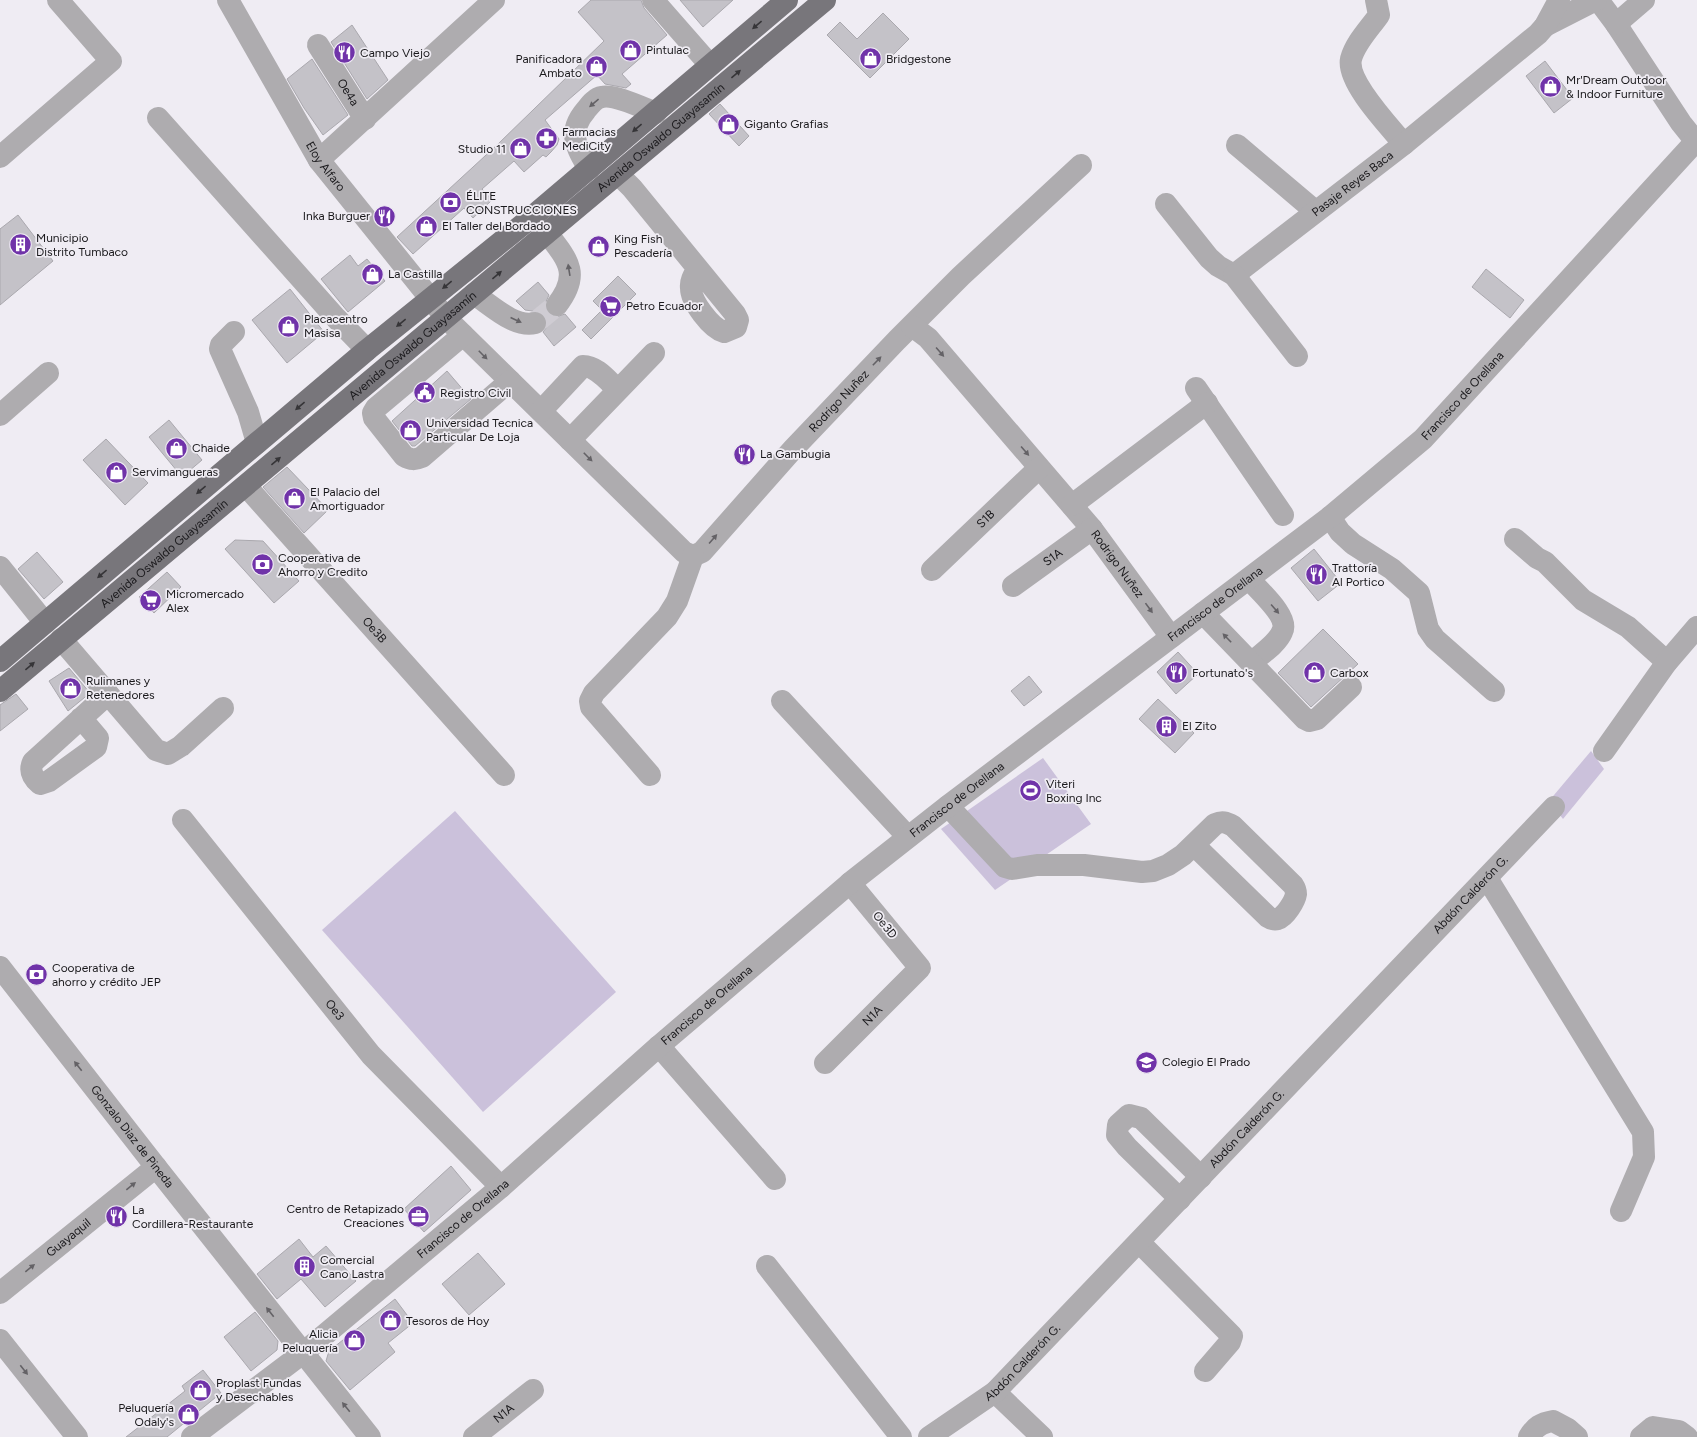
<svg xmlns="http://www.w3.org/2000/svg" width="1697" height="1437" font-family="Figtree,sans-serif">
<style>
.green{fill:#cbc1db}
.building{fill:#c4c2c8;stroke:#aaa8ae}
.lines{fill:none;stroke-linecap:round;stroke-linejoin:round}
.minor-tunnel{stroke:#cfccd3;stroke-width:22;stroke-dasharray:22 11;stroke-linecap:butt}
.minor{stroke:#aeacaf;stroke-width:22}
.major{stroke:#78767b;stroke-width:22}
.oneway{fill:#363538}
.oneway2{fill:#646266}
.labels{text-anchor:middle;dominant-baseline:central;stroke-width:3.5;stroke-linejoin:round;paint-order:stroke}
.poi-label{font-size:12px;fill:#1a191c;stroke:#efecf3;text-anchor:start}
.street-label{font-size:12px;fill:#1a191c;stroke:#efecf3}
</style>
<rect width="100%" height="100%" fill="#efecf3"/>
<g class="green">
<polygon points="1591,751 1604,769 1563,819 1549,801"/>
<polygon points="1043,758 1091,824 995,890 941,829"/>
<polygon points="455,811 616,992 483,1112 322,930"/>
</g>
<g class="building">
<polygon points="591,0 641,0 644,8 667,35 622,74 631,84 626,88 605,84 597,75 545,120 559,139 557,145 551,152 546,157 543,155 524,172 514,161 482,189 492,200 473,218 464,208 413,254 397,237 498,144 604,41 578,12"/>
<polygon points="680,0 733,0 703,27"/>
<polygon points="883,13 909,39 870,78 827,35 840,22 857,39"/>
<polygon points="352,25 388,80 367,99 331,42"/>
<polygon points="312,59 348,115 323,135 304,108 287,79"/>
<polygon points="1545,61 1573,98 1554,113 1526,76"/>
<polygon points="720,104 749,136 739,146 709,114"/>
<polygon points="18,215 53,261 0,305 0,229"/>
<polygon points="350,255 358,266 367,259 385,281 348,312 321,279"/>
<polygon points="1486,269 1524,300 1510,318 1472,287"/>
<polygon points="618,276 636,294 591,339 582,330 602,310 593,301"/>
<polygon points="538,282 549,295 545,304 546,311 550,316 556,317 565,314 576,327 554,346 543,332 546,328 547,322 545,316 540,312 525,310 516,301"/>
<polygon points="290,289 324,332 287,363 252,320"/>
<polygon points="447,371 471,399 415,446 412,446 392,421"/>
<polygon points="169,420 202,460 182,477 149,437"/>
<polygon points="106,439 148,483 125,505 83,460"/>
<polygon points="287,467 328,510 304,533 263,487"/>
<polygon points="235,540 263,541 299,581 274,603 225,549"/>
<polygon points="1314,549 1341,583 1318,601 1291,568"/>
<polygon points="37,552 63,582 44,599 18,569"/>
<polygon points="167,572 181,587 154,613 139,597"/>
<polygon points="1323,629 1358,664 1311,707 1278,673"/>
<polygon points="1178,652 1198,674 1176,694 1157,672"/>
<polygon points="69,668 90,693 68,711 49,681"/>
<polygon points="1029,676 1042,692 1024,706 1011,691"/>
<polygon points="16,694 28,709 0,731 0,705"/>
<polygon points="1158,699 1194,733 1175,753 1139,719"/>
<polygon points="451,1166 471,1190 424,1232 404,1209"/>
<polygon points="299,1239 313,1257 326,1246 356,1281 325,1307 301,1279 277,1299 257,1274"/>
<polygon points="478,1253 505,1284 469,1315 442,1284"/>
<polygon points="395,1299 413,1323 388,1343 395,1352 350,1390 326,1361 329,1351"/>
<polygon points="255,1312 278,1341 277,1350 251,1371 224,1337"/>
<polygon points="203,1370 221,1393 167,1437 126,1437 185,1391 182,1386"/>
</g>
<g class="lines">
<polyline class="minor-tunnel" points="535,323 557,305"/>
<g class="minor">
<path id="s1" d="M 228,0 L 319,160 L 446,318 L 684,552 L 693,556 L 702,552 L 794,448 L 897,340 L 961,276 L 1081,165"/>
<polyline points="653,0 710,65"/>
<path d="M 1376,0 L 1379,15 C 1370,28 1355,43 1351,59 C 1346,82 1390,127 1404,144"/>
<polyline points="1598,0 1616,24 1681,123 1697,143"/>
<polyline points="1616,24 1644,0"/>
<polyline points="1545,26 1596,0"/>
<path id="s2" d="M 318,45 L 365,119"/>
<polyline points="158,118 336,318 367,350"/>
<polyline points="1237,145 1315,211"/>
<polyline points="0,157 111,61 58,0"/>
<polyline points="319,160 494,0"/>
<path d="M 589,169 C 576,147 567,132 586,110 C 590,105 595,98 602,97 C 615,94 643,108 656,113"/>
<path d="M 618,174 L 632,188 L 735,314 L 738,320 L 736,327 L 724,332 C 711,328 691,302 691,288 C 690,281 694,275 697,270"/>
<path id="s3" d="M 1166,204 L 1209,258 L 1218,266 L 1234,275 L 1404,144 L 1538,34 L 1545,26 L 1559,0"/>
<path d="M 547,233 C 568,260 581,274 557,305"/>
<polyline points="1234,275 1297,356"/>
<path d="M 474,294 C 491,305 514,328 535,323"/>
<path id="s4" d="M 912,326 L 928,338 L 1092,529 L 1171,637"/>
<polyline points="234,332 221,345 220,349 248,412 257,443"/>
<path d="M 463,335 L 376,408 L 373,413 L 374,418 L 404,456 C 411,460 415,460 422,457 L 510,381"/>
<polyline points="1196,388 1283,515"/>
<path d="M 541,411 L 583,366 C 597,366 608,381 617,389"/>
<polyline points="0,415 48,373"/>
<polyline points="570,440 654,353"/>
<path id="s5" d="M 246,486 L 504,775"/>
<polyline points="1072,505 1207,403"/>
<polyline points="1330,517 1340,532 1353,544 1392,569 1419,593 1428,629 1435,639 1494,691"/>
<polyline points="1515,539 1537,558 1545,562 1583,600 1628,627 1667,662"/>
<polyline points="0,567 45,623"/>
<path id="s6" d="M 932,570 L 1039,468"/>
<path d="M 1249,579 C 1259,591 1290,617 1282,632 C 1277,644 1261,654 1251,663"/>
<path id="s7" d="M 1013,586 L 1092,529"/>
<polyline points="1203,613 1305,719 1309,721 1317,719 1351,687"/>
<polyline points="61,639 156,750 168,754 181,746 223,708"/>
<polyline points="782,701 908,837"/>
<path d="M 81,718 L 98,738 L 96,747 L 49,781 L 40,784 C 33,778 29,771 33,762 L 108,694"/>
<polyline points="1604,751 1667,662 1697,627"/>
<polyline points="650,775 591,707 590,701 594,693 667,617 677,601 693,556"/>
<path d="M 948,806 L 1005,867 L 1012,869 L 1037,865 L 1084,865 L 1142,872 L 1153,871 L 1168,865 L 1183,855 L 1215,824 C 1222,821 1226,822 1233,826 L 1293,885 C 1295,888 1296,890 1296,894 C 1295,901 1285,917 1278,919 C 1274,920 1271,919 1268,917 L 1194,845"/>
<path id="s8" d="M 183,820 L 371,1055 L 501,1187"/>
<polyline points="1487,878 1643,1132 1644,1157 1621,1211"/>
<path id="s9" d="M 0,967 L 156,1167 L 370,1437"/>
<polyline points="659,1046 775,1179"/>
<path id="s10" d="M 825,1063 L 920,968 L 850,883"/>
<polyline points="1180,1199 1127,1147 1117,1135 1118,1125 1129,1115 1141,1118 1201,1177"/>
<polyline points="1139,1242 1232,1336 1230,1342 1205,1371"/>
<polyline points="767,1266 901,1437"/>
<path id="s11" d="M 0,1293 L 156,1167"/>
<polyline points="0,1340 77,1437"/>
<polyline points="995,1392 1042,1437"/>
<path id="s12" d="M 192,1437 L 303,1353 L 501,1187 L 659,1046 L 850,883 L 948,806 L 1330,517 L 1423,439 L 1697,140"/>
<path id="s13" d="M 474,1437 L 533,1390"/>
<path id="s14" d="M 929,1437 L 995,1392 L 1554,807"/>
<path d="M 1529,1437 C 1535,1427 1541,1423 1553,1421 L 1568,1429 L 1577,1437"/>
<polyline points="1641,1437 1653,1427 1679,1431 1687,1437"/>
</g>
<g class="major">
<polyline points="0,661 257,443 367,350 532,217 787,0"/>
<path id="s15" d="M 0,691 L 825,0"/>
</g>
</g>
<defs><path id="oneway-solid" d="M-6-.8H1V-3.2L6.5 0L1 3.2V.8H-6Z"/></defs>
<g class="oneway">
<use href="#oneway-solid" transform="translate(757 25) rotate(140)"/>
<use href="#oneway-solid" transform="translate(736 74) rotate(-40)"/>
<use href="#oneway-solid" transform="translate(637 128) rotate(140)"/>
<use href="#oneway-solid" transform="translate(497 275) rotate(-40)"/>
<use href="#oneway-solid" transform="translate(447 285) rotate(141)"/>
<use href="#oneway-solid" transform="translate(401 323) rotate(141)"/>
<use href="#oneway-solid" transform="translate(300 406) rotate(140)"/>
<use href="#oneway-solid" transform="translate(276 461) rotate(-40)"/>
<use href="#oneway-solid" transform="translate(201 490) rotate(140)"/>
<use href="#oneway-solid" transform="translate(102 574) rotate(140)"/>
<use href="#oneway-solid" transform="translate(30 666) rotate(-40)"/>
</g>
<g class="oneway2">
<use href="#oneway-solid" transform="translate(594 103) rotate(140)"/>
<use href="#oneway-solid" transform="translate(569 270) rotate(-99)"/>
<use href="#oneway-solid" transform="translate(516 320) rotate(25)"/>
<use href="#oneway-solid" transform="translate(940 352) rotate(49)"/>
<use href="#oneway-solid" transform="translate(483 355) rotate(45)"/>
<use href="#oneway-solid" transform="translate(877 361) rotate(-46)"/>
<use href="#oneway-solid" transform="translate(1025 451) rotate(49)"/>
<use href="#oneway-solid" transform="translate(588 457) rotate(45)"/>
<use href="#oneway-solid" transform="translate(713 539) rotate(-49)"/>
<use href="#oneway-solid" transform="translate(1149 608) rotate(54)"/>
<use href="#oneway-solid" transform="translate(1275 609) rotate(49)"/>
<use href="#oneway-solid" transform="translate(1227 638) rotate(-134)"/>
<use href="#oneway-solid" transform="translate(78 1066) rotate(-128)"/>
<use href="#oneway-solid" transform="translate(131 1186) rotate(-39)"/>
<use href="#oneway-solid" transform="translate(30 1268) rotate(-39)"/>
<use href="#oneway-solid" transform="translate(270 1312) rotate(-128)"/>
<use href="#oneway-solid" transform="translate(24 1370) rotate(52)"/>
<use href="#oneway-solid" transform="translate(346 1407) rotate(-129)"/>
</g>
<defs>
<symbol id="shop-disc" viewBox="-11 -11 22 22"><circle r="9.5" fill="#7033a9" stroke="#efecf3"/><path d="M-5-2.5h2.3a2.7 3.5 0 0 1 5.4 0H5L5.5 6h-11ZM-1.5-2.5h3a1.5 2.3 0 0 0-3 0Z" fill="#fff"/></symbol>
<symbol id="restaurant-disc" viewBox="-11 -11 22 22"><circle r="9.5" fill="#7033a9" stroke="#efecf3"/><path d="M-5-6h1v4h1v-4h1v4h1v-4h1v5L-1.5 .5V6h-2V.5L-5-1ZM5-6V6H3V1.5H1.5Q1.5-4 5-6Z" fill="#fff"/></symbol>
<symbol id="pharmacy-disc" viewBox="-11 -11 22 22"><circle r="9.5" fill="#7033a9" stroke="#efecf3"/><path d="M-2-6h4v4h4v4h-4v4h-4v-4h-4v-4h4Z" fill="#fff"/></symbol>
<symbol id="bank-disc" viewBox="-11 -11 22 22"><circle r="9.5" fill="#7033a9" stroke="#efecf3"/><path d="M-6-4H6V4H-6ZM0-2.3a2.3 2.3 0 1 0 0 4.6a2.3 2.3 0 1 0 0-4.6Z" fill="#fff"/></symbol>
<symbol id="building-disc" viewBox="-11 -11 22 22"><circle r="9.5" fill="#7033a9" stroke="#efecf3"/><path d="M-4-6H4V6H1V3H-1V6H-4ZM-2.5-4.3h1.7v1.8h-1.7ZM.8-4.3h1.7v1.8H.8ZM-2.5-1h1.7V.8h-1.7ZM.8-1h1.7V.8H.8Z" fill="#fff"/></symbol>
<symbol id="supermarket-disc" viewBox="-11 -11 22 22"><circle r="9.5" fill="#7033a9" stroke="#efecf3"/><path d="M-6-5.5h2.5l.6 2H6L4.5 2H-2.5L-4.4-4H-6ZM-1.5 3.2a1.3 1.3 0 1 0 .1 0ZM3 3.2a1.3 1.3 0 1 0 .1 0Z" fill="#fff"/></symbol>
<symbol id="civic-disc" viewBox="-11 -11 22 22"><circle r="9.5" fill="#7033a9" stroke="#efecf3"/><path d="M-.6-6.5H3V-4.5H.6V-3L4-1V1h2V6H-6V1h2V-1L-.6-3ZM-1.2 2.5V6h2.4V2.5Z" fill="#fff"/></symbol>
<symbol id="stadium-disc" viewBox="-11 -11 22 22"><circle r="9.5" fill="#7033a9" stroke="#efecf3"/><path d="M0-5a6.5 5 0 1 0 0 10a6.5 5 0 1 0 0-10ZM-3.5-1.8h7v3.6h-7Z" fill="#fff"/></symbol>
<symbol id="school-disc" viewBox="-11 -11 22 22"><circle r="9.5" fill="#7033a9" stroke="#efecf3"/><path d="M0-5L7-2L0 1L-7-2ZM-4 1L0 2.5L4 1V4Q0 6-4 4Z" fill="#fff"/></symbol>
<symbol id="office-disc" viewBox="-11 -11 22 22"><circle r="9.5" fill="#7033a9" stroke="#efecf3"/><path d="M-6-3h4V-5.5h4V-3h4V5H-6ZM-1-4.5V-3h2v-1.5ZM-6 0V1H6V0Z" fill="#fff"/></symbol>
</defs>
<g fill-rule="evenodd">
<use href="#shop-disc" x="618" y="38" width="25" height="25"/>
<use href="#restaurant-disc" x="332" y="40" width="25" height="25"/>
<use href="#shop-disc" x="858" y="46" width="25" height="25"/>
<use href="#shop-disc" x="584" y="54" width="25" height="25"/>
<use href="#shop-disc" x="1538" y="74" width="25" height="25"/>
<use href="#shop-disc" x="716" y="112" width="25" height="25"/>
<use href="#pharmacy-disc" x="534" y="126" width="25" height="25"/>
<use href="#shop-disc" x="508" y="136" width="25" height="25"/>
<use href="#bank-disc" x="438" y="190" width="25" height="25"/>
<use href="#restaurant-disc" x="372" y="204" width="25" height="25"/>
<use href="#shop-disc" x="414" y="214" width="25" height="25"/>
<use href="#building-disc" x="8" y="232" width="25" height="25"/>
<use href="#shop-disc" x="586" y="234" width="25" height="25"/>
<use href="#shop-disc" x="360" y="262" width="25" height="25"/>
<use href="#supermarket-disc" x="598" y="294" width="25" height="25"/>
<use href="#shop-disc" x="276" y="314" width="25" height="25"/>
<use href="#civic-disc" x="412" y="380" width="25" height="25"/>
<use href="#shop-disc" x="398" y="418" width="25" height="25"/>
<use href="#shop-disc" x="164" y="436" width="25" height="25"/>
<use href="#restaurant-disc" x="732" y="442" width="25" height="25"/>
<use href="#shop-disc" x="104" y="460" width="25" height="25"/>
<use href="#shop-disc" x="282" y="486" width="25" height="25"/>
<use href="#bank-disc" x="250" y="552" width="25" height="25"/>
<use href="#restaurant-disc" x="1304" y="562" width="25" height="25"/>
<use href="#supermarket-disc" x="138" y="588" width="25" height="25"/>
<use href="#restaurant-disc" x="1164" y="660" width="25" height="25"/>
<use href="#shop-disc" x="1302" y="660" width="25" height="25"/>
<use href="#shop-disc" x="58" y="676" width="25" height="25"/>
<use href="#building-disc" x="1154" y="714" width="25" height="25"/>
<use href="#stadium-disc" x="1018" y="778" width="25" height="25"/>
<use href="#bank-disc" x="24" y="962" width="25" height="25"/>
<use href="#school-disc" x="1134" y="1050" width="25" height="25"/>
<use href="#office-disc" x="406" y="1204" width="25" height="25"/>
<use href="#restaurant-disc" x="104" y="1204" width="25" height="25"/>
<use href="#building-disc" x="292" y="1254" width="25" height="25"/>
<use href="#shop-disc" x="378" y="1308" width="25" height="25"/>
<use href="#shop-disc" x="342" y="1328" width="25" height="25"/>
<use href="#shop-disc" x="188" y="1378" width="25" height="25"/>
<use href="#shop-disc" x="176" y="1402" width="25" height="25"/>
</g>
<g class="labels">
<g class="poi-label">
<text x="646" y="50">Pintulac</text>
<text x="360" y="53">Campo Viejo</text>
<text x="582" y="59" text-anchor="end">Panificadora<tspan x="582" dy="14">Ambato</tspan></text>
<text x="886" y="59">Bridgestone</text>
<text x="1566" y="80">Mr'Dream Outdoor<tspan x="1566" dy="14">&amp; Indoor Furniture</tspan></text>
<text x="744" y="124">Giganto Grafias</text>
<text x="562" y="132">Farmacias<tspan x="562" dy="14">MediCity</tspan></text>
<text x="506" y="149" text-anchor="end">Studio 11</text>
<text x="466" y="196">ÉLITE<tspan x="466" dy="14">CONSTRUCCIONES</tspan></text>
<text x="370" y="216" text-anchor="end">Inka Burguer</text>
<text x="442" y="226">El Taller del Bordado</text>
<text x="36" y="238">Municipio<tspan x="36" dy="14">Distrito Tumbaco</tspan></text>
<text x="614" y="239">King Fish<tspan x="614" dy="14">Pescadería</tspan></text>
<text x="388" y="274">La Castilla</text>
<text x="626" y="306">Petro Ecuador</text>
<text x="304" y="319">Placacentro<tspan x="304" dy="14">Masisa</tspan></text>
<text x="440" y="393">Registro Civil</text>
<text x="426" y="423">Universidad Tecnica<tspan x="426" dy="14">Particular De Loja</tspan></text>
<text x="192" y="448">Chaide</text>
<text x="760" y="454">La Gambugia</text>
<text x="132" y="472">Servimangueras</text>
<text x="310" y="492">El Palacio del<tspan x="310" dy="14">Amortiguador</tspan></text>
<text x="278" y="558">Cooperativa de<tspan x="278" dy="14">Ahorro y Credito</tspan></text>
<text x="1332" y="568">Trattoría<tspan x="1332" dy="14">Al Portico</tspan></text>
<text x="166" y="594">Micromercado<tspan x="166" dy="14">Alex</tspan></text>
<text x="1192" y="673">Fortunato's</text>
<text x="1330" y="673">Carbox</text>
<text x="86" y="681">Rulimanes y<tspan x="86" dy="14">Retenedores</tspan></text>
<text x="1182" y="726">El Zito</text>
<text x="1046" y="784">Viteri<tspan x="1046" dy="14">Boxing Inc</tspan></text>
<text x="52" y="968">Cooperativa de<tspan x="52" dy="14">ahorro y crédito JEP</tspan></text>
<text x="1162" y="1062">Colegio El Prado</text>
<text x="404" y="1209" text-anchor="end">Centro de Retapizado<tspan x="404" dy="14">Creaciones</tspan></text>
<text x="132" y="1210">La<tspan x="132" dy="14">Cordillera-Restaurante</tspan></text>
<text x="320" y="1260">Comercial<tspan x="320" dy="14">Cano Lastra</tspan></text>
<text x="406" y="1321">Tesoros de Hoy</text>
<text x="338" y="1334" text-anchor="end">Alicia<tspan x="338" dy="14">Peluquería</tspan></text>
<text x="216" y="1383">Proplast Fundas<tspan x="216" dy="14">y Desechables</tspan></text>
<text x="174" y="1408" text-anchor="end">Peluquería<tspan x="174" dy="14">Odaly's</tspan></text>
</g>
<g class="street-label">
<text stroke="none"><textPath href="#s2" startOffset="56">Oe4a</textPath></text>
<text stroke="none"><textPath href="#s15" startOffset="862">Avenida Oswaldo Guayasamín</textPath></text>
<text stroke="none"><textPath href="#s1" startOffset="193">Eloy Alfaro</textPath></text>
<text stroke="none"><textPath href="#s3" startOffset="249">Pasaje Reyes Baca</textPath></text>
<text stroke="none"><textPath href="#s15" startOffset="538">Avenida Oswaldo Guayasamín</textPath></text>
<text stroke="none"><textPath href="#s12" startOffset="1644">Francisco de Orellana</textPath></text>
<text stroke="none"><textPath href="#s1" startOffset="944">Rodrigo Nuñez</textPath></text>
<text stroke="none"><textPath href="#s6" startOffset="74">S1B</textPath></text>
<text stroke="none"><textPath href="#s15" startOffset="214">Avenida Oswaldo Guayasamín</textPath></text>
<text stroke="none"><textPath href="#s7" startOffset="49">S1A</textPath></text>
<text stroke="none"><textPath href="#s4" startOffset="315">Rodrigo Nuñez</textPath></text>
<text stroke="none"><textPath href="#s12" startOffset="1320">Francisco de Orellana</textPath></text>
<text stroke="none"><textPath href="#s5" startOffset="193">Oe3B</textPath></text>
<text stroke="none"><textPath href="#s12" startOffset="996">Francisco de Orellana</textPath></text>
<text stroke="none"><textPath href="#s14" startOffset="768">Abdón Calderón G.</textPath></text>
<text transform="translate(885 925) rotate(51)">Oe3D</text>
<text stroke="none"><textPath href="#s12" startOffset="672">Francisco de Orellana</textPath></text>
<text stroke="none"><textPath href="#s8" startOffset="243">Oe3</textPath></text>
<text stroke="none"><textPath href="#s10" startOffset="67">N1A</textPath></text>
<text stroke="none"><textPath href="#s14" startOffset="444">Abdón Calderón G.</textPath></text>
<text stroke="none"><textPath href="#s9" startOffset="215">Gonzalo Diaz de Pineda</textPath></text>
<text stroke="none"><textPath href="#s12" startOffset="348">Francisco de Orellana</textPath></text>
<text stroke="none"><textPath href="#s11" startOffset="88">Guayaquil</textPath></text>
<text stroke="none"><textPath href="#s14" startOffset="120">Abdón Calderón G.</textPath></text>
<text stroke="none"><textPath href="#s13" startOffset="38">N1A</textPath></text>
</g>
</g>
</svg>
